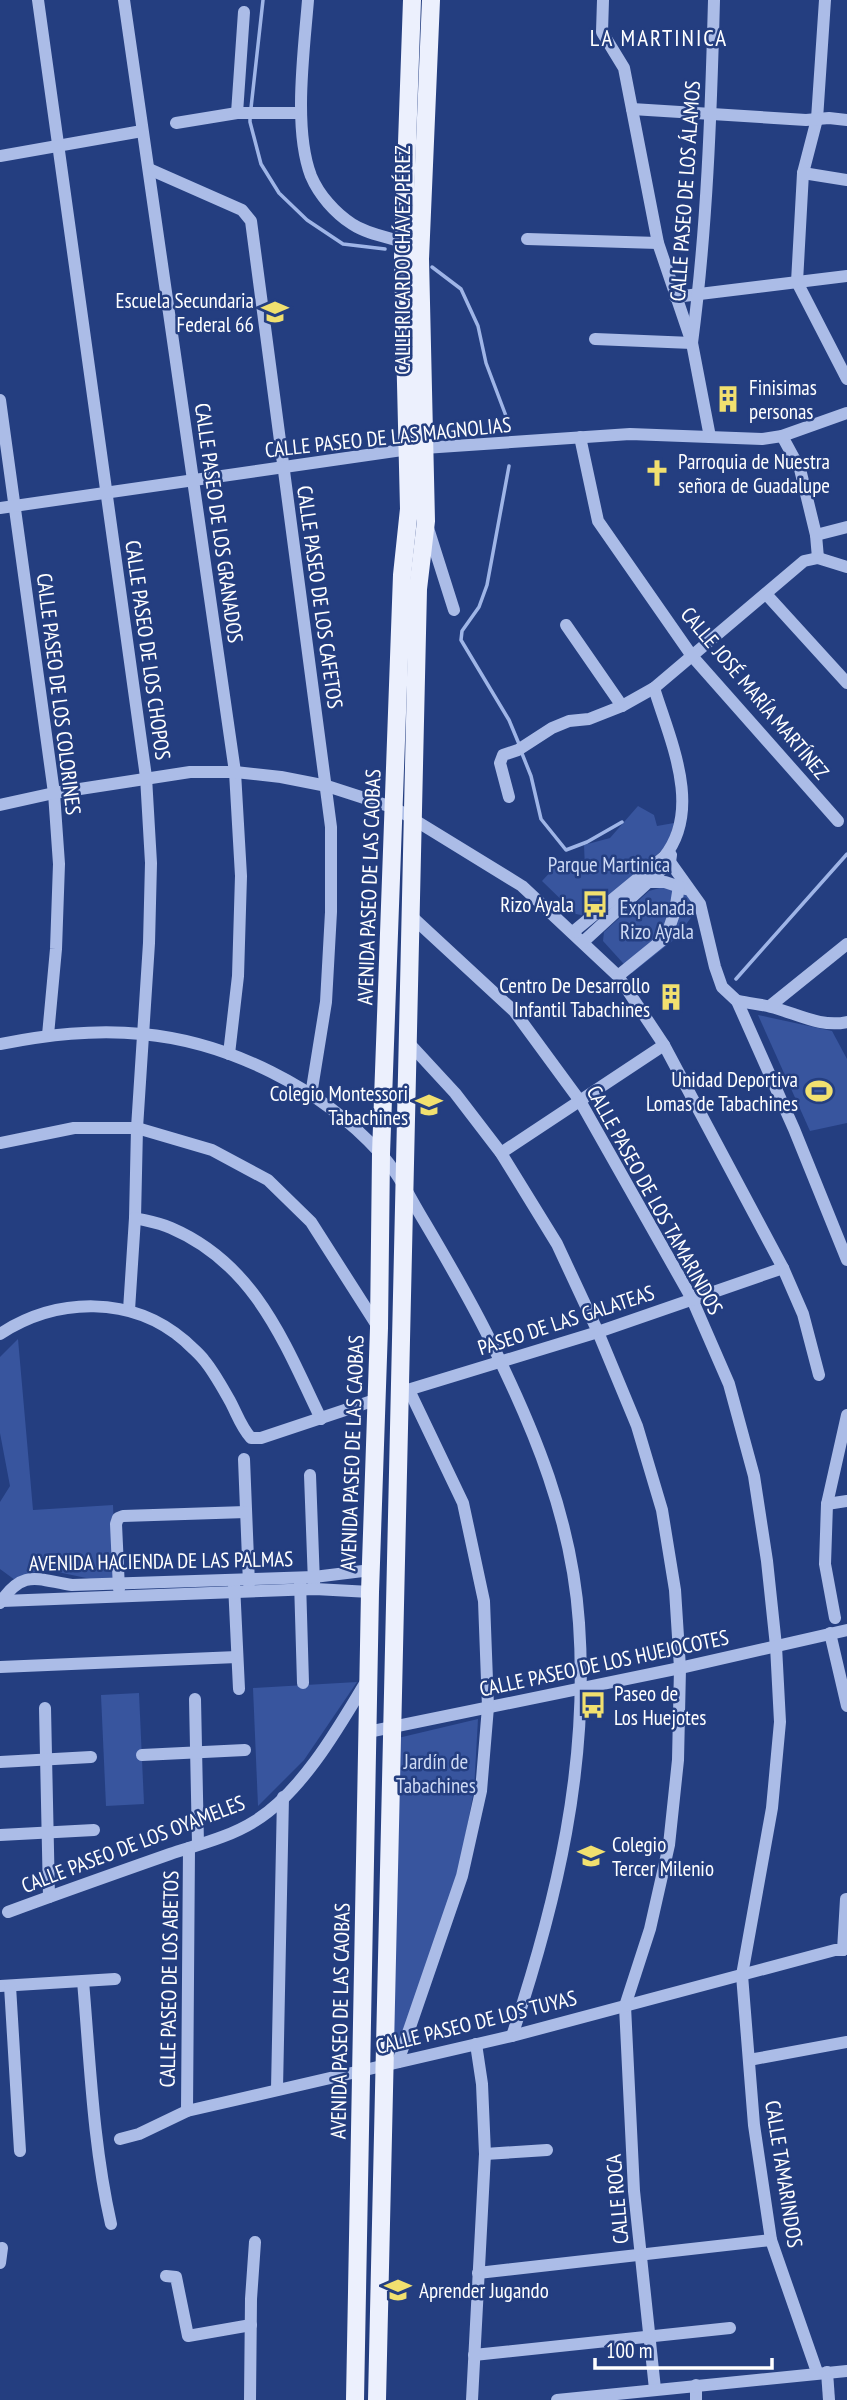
<svg xmlns="http://www.w3.org/2000/svg" width="847" height="2400" font-family="'PT Sans Narrow',sans-serif">
<style>
.green{fill:#38559e}
.lines{fill:none;stroke-linecap:round;stroke-linejoin:round}
.stream{stroke:#9fb5e7;stroke-width:3.5}
.minor{stroke:#abbce7;stroke-width:12}
.major{stroke:#ecf0fd;stroke-width:18}
.labels{text-anchor:middle;dominant-baseline:central;stroke-width:5;stroke-linejoin:round;paint-order:stroke}
.street-label{font-size:21px;fill:#fff;stroke:#243e80}
.poi-label{font-size:21px;fill:#fff;stroke:#243e80;text-anchor:end}
.park-label{font-size:21px;fill:#cedaf5;stroke:#243e80}
.neighbourhood-label{font-size:23px;letter-spacing:2px;fill:#fff;stroke:#243e80}
</style>
<rect width="100%" height="100%" fill="#243e80"/>
<g class="green">
<polygon points="638,806 654,815 657,826 674,823 668,845 586,916 576,914 542,881 555,867 585,869 584,845 610,838"/>
<polygon points="663,887 688,895 698,908 676,938 632,973 603,941 604,932 649,891"/>
<polygon points="758,1015 832,1031 847,1059 847,1123 810,1131"/>
<polygon points="18,1339 33,1510 113,1505 116,1578 91,1579 48,1570 31,1573 15,1580 0,1569 0,1502 10,1486 0,1433 0,1357"/>
<polygon points="357,1682 304,1760 258,1806 253,1688"/>
<polygon points="139,1693 144,1804 106,1806 101,1695"/>
<polygon points="478,1719 474,1790 458,1875 399,2048 389,2050 398,1738"/>
</g>
<g class="lines">
<g class="stream">
<polyline points="251,108 263,0"/>
<polyline points="250,116 250,122 261,164 279,193 307,220 343,244 385,249"/>
<polyline points="432,267 461,289 478,326 486,363 506,416"/>
<polyline points="509,466 487,585 479,607 462,631 461,640 509,720 519,744"/>
<polyline points="521,751 531,776 541,819 566,850 587,842 622,822"/>
<polyline points="736,979 847,854"/>
</g>
<g class="minor">
<polyline points="38,0 146,777 151,863 149,943 137,1128 135,1218 129,1310"/>
<polyline points="124,0 235,772 241,876 238,976 229,1054"/>
<path d="M 308,0 C 304,51 293,129 311,176 C 319,195 335,213 352,224 C 367,234 387,237 403,242"/>
<polyline points="603,0 602,32 624,68 658,243 692,343 710,437"/>
<polyline points="825,0 817,119 803,173 797,282 847,379"/>
<polyline points="632,109 806,120 829,118 847,120"/>
<polyline points="237,113 244,12"/>
<polyline points="176,123 237,113 301,113"/>
<polyline points="0,156 142,131"/>
<polyline points="149,169 242,210 251,221 331,827 331,912 326,1002 311,1095"/>
<polyline points="803,173 847,180"/>
<polyline points="527,239 658,243"/>
<polyline points="675,297 847,276"/>
<path d="M 595,339 L 692,343 C 707,229 711,114 714,0"/>
<polyline points="0,400 54,793 59,864 56,949 48,1035"/>
<polyline points="782,436 800,469 816,535 818,558"/>
<polyline points="580,437 598,521 692,656 838,821"/>
<polyline points="0,508 409,449 630,434 762,439 782,436 847,413"/>
<polyline points="428,528 454,610"/>
<polyline points="816,535 847,527"/>
<polyline points="766,594 847,683"/>
<polyline points="566,625 622,706"/>
<polyline points="509,797 500,763 503,755 518,750 552,728 569,721 589,719 622,706 654,688 804,561 818,558 847,567"/>
<polyline points="0,805 54,793 190,772 235,772 281,777 327,786 395,808 522,886 618,976 664,1045 783,1268 803,1314 819,1375"/>
<polyline points="664,857 670,862 700,904 715,967 722,987 737,1001 794,1129 847,1260"/>
<polyline points="649,882 665,882 686,889"/>
<polyline points="410,915 514,1011 580,1101 692,1299 729,1384 754,1476 767,1561 776,1646 780,1722 772,1808 742,1975 754,2125 771,2240 817,2372"/>
<path d="M 573,932 L 664,857 C 703,809 670,740 654,688"/>
<polyline points="583,942 670,862 671,855"/>
<polyline points="618,976 666,937 675,911 679,886"/>
<path d="M 737,1001 C 748,1003 760,1004 771,1007 C 796,1013 820,1028 847,1022"/>
<polyline points="770,1006 847,944"/>
<polyline points="407,1041 455,1093 501,1153 557,1244 598,1332 637,1426 662,1510 675,1590 680,1668 678,1760 669,1845 650,1929 625,2006 634,2191 655,2389"/>
<path d="M 0,1044 C 47,1035 94,1029 142,1034 C 229,1042 321,1088 380,1153 C 398,1172 410,1198 424,1221 C 447,1260 470,1299 490,1340 C 535,1431 572,1520 579,1623 C 589,1766 557,1901 512,2036"/>
<polyline points="0,1143 74,1128 137,1128 212,1150 268,1180 311,1222 378,1327"/>
<polyline points="501,1153 664,1045"/>
<path d="M 135,1218 C 147,1221 160,1223 171,1228 C 255,1264 284,1342 321,1419"/>
<path d="M 0,1334 C 57,1297 132,1295 185,1341 C 191,1347 199,1353 204,1360 C 214,1372 222,1387 230,1401 C 237,1414 241,1427 251,1438 L 261,1438 L 375,1400"/>
<polyline points="401,1392 598,1332 783,1268"/>
<polyline points="244,1459 249,1584"/>
<polyline points="310,1475 314,1583"/>
<polyline points="827,1504 847,1501"/>
<polyline points="300,1581 303,1683"/>
<polyline points="234,1584 239,1689"/>
<polyline points="119,1589 116,1524 118,1518 123,1516 246,1512"/>
<polyline points="2,1601 315,1589 370,1592"/>
<path d="M 0,1603 C 23,1568 38,1580 72,1585 L 314,1577 L 371,1570"/>
<polyline points="835,1618 825,1564 827,1504 847,1415"/>
<polyline points="830,1633 847,1706"/>
<polyline points="0,1667 237,1657"/>
<polyline points="195,1699 198,1844"/>
<polyline points="45,1708 49,1897"/>
<polyline points="368,1732 680,1668 847,1630"/>
<polyline points="142,1755 245,1750"/>
<polyline points="0,1762 91,1757"/>
<polyline points="0,1835 94,1830"/>
<path d="M 8,1912 C 62,1892 116,1873 170,1854 C 197,1845 230,1837 255,1821 C 302,1792 339,1727 367,1680"/>
<polyline points="843,1950 846,1899"/>
<path d="M 83,1981 C 90,2062 93,2145 111,2224"/>
<polyline points="0,1986 115,1979"/>
<polyline points="10,1986 20,2151"/>
<polyline points="749,2060 847,2042"/>
<polyline points="398,2062 462,1876 481,1791 488,1707 484,1601 463,1503 409,1390"/>
<polyline points="277,2089 283,1797"/>
<polyline points="187,2111 189,1848"/>
<polyline points="120,2139 139,2134 187,2111 512,2036 835,1950 843,1950"/>
<polyline points="485,2154 547,2150"/>
<polyline points="0,2263 2,2248"/>
<polyline points="478,2273 771,2240"/>
<polyline points="166,2276 176,2277 188,2336 251,2325"/>
<polyline points="474,2355 730,2328"/>
<polyline points="827,2372 829,2400"/>
<polyline points="696,2385 696,2400"/>
<polyline points="250,2400 251,2299 255,2242"/>
<polyline points="472,2400 485,2154 482,2084 476,2044"/>
<polyline points="557,2400 847,2371"/>
</g>
<g class="major">
<polyline points="355,2400 370,1592 379,1328 381,1154 402,575 409,509 403,258 412,0"/>
<polyline points="377,2400 418,589 426,521 420,259 431,0"/>
</g>
</g>
<defs>
<symbol id="school-bare" viewBox="-9 -9 18 18"><path d="M0-5L7-2L0 1L-7-2ZM-4 1L0 2.5L4 1V4Q0 6-4 4Z" fill="#f1e06f" stroke="#243e80" stroke-width="2.5" paint-order="stroke"/></symbol>
<symbol id="building-bare" viewBox="-9 -9 18 18"><path d="M-4-6H4V6H1V3H-1V6H-4ZM-2.5-4.3h1.7v1.8h-1.7ZM.8-4.3h1.7v1.8H.8ZM-2.5-1h1.7V.8h-1.7ZM.8-1h1.7V.8H.8Z" fill="#f1e06f" stroke="#243e80" stroke-width="2.5" paint-order="stroke"/></symbol>
<symbol id="church-bare" viewBox="-9 -9 18 18"><path d="M-1.2-6h2.4v3.5h3.3v2.4h-3.3V6h-2.4V-.1h-3.3v-2.4h3.3Z" fill="#f1e06f" stroke="#243e80" stroke-width="2.5" paint-order="stroke"/></symbol>
<symbol id="bus-bare" viewBox="-9 -9 18 18"><path d="M-5-6H5V4H4V6H2V4H-2V6H-4V4H-5ZM-3.5-4V0h7V-4ZM-3.5 1.2v1.5H-2V1.2ZM2 1.2v1.5H3.5V1.2Z" fill="#f1e06f" stroke="#243e80" stroke-width="2.5" paint-order="stroke"/></symbol>
<symbol id="stadium-bare" viewBox="-9 -9 18 18"><path d="M0-5a6.5 5 0 1 0 0 10a6.5 5 0 1 0 0-10ZM-3.5-1.8h7v3.6h-7Z" fill="#f1e06f" stroke="#243e80" stroke-width="2.5" paint-order="stroke"/></symbol>
</defs>
<g fill-rule="evenodd">
<use href="#school-bare" x="256" y="293" width="38" height="38"/>
<use href="#building-bare" x="709" y="380" width="38" height="38"/>
<use href="#church-bare" x="638" y="454" width="38" height="38"/>
<use href="#bus-bare" x="576" y="885" width="38" height="38"/>
<use href="#building-bare" x="652" y="978" width="38" height="38"/>
<use href="#stadium-bare" x="800" y="1072" width="38" height="38"/>
<use href="#school-bare" x="410" y="1086" width="38" height="38"/>
<use href="#bus-bare" x="574" y="1686" width="38" height="38"/>
<use href="#school-bare" x="572" y="1837" width="38" height="38"/>
<use href="#school-bare" x="379" y="2271" width="38" height="38"/>
</g>
<g class="labels">
<g class="street-label">
<text transform="translate(685 191) rotate(-86)">CALLE PASEO DE LOS ÁLAMOS</text>
<text transform="translate(402 260) rotate(-90)">CALLE RICARDO CHÁVEZ PÉREZ</text>
<text transform="translate(388 437) rotate(-6)">CALLE PASEO DE LAS MAGNOLIAS</text>
<text transform="translate(219 523) rotate(82)">CALLE PASEO DE LOS GRANADOS</text>
<text transform="translate(320 597) rotate(82)">CALLE PASEO DE LOS CAFETOS</text>
<text transform="translate(148 650) rotate(82)">CALLE PASEO DE LOS CHOPOS</text>
<text transform="translate(755 693) rotate(50)">CALLE JOSÉ MARÍA MARTÍNEZ</text>
<text transform="translate(59 694) rotate(83)">CALLE PASEO DE LOS COLORINES</text>
<text transform="translate(369 887) rotate(-88)">AVENIDA PASEO DE LAS CAOBAS</text>
<text transform="translate(655 1200) rotate(61)">CALLE PASEO DE LOS TAMARINDOS</text>
<text transform="translate(566 1320) rotate(-18)">PASEO DE LAS GALATEAS</text>
<text transform="translate(352 1453) rotate(-88)">AVENIDA PASEO DE LAS CAOBAS</text>
<text transform="translate(161 1561) rotate(-1)">AVENIDA HACIENDA DE LAS PALMAS</text>
<text transform="translate(604 1663) rotate(-12)">CALLE PASEO DE LOS HUEJOCOTES</text>
<text transform="translate(133 1844) rotate(-21)">CALLE PASEO DE LOS OYAMELES</text>
<text transform="translate(169 1979) rotate(-89)">CALLE PASEO DE LOS ABETOS</text>
<text transform="translate(340 2021) rotate(-89)">AVENIDA PASEO DE LAS CAOBAS</text>
<text transform="translate(476 2022) rotate(-14)">CALLE PASEO DE LOS TUYAS</text>
<text transform="translate(784 2174) rotate(81)">CALLE TAMARINDOS</text>
<text transform="translate(617 2199) rotate(-95)">CALLE ROCA</text>
</g>
<g class="poi-label">
<text x="254" y="300">Escuela Secundaria<tspan x="254" dy="24">Federal 66</tspan></text>
<text x="749" y="387" text-anchor="start">Finisimas<tspan x="749" dy="24">personas</tspan></text>
<text x="678" y="461" text-anchor="start">Parroquia de Nuestra<tspan x="678" dy="24">señora de Guadalupe</tspan></text>
<text x="574" y="904">Rizo Ayala</text>
<text x="650" y="985">Centro De Desarrollo<tspan x="650" dy="24">Infantil Tabachines</tspan></text>
<text x="798" y="1079">Unidad Deportiva<tspan x="798" dy="24">Lomas de Tabachines</tspan></text>
<text x="408" y="1093">Colegio Montessori<tspan x="408" dy="24">Tabachines</tspan></text>
<text x="614" y="1693" text-anchor="start">Paseo de<tspan x="614" dy="24">Los Huejotes</tspan></text>
<text x="612" y="1844" text-anchor="start">Colegio<tspan x="612" dy="24">Tercer Milenio</tspan></text>
<text x="419" y="2290" text-anchor="start">Aprender Jugando</text>
</g>
<g class="park-label">
<text x="609" y="864">Parque Martinica</text>
<text x="657" y="907">Explanada<tspan x="657" dy="24">Rizo Ayala</tspan></text>
<text x="436" y="1761">Jardín de<tspan x="436" dy="24">Tabachines</tspan></text>
</g>
<g class="neighbourhood-label">
<text x="659" y="37">LA MARTINICA</text>
</g>
</g>
<path d="M595 2358v10h177v-10" fill="none" stroke="#ffffff" stroke-width="3.5"/>
<text x="606" y="2358" font-size="21" fill="#ffffff" stroke="#243e80" stroke-width="5" paint-order="stroke">100 m</text>
</svg>
